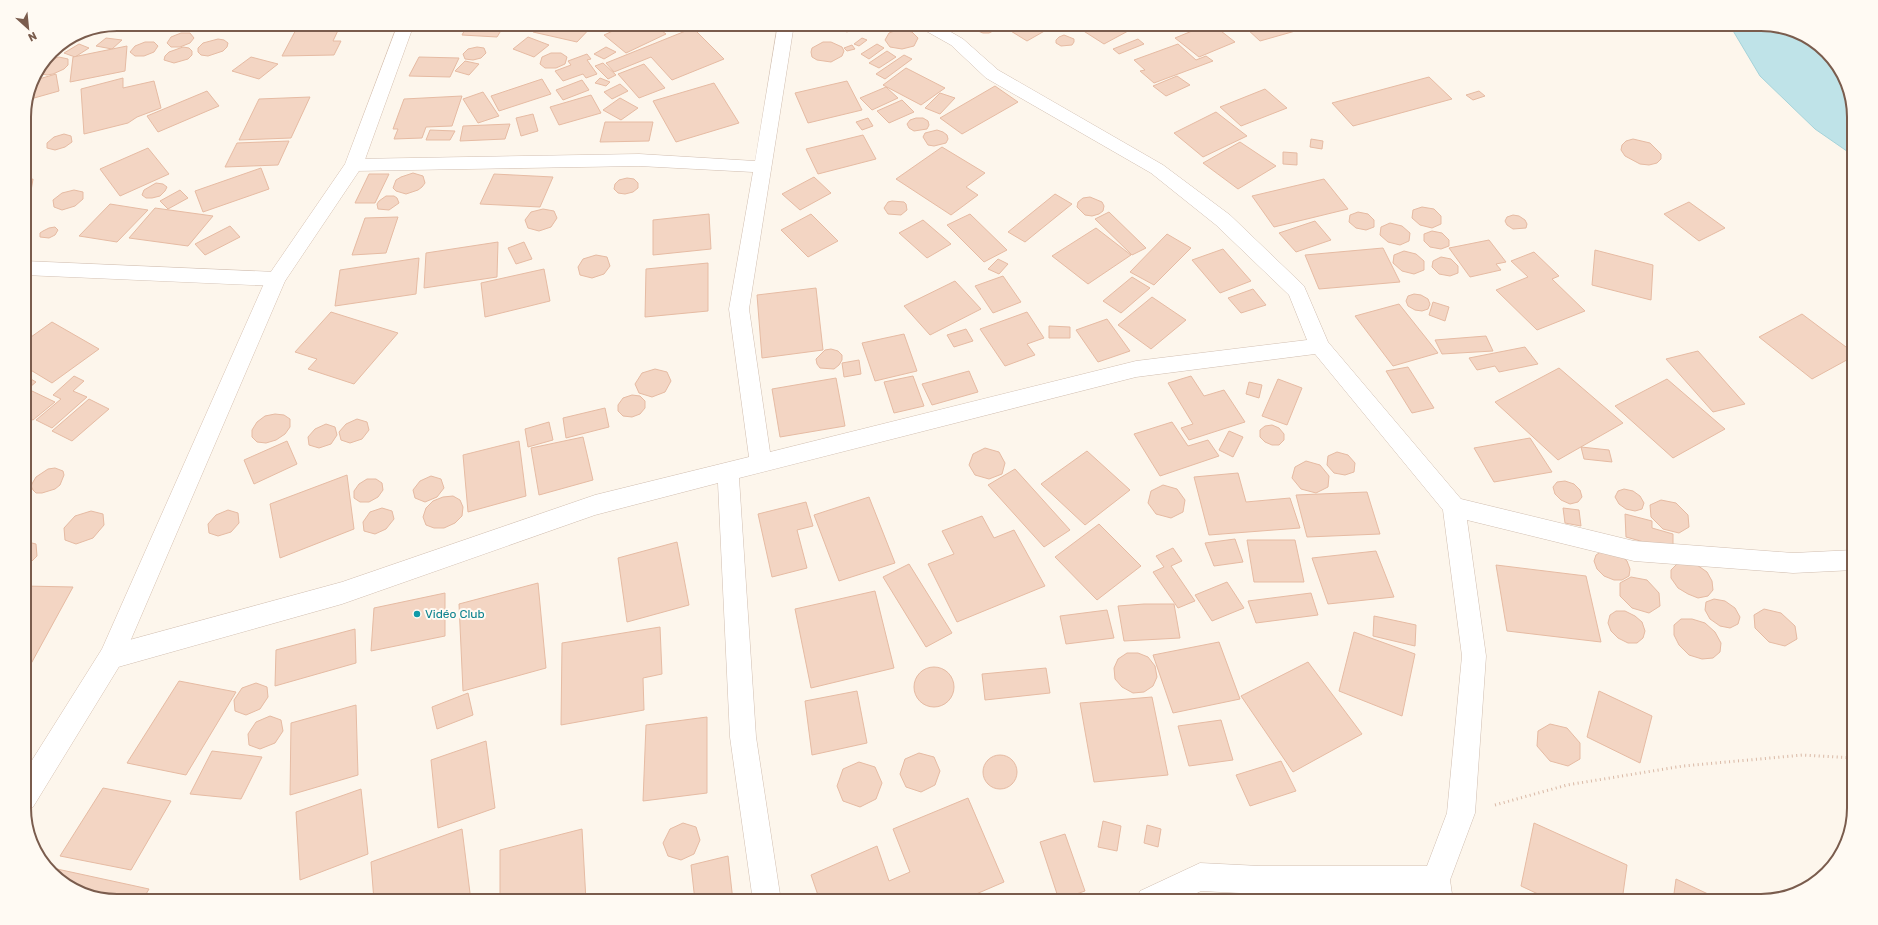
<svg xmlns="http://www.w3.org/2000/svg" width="1878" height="925" font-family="Rubik,sans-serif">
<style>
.water{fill:#bfe3e8;stroke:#a5d3da}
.building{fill:#f3d5c3;stroke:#e6bba3}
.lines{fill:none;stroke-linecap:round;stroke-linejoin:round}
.street-casing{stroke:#d1beb0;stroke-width:1}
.secondary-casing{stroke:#d6c0b0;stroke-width:1}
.path{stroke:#d9b8a5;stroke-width:3;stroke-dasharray:1 3.5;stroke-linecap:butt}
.street{fill:#fff;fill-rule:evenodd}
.secondary{fill:#fff;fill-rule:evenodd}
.culture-dot{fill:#0f9aa8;stroke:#fffaf3;stroke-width:1.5}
.labels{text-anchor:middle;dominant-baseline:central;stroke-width:4;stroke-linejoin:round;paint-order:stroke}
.culture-label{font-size:12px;fill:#0d838f;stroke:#fffaf3;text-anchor:start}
.rim{fill:none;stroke:#7a5c4d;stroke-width:2}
</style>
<rect width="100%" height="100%" fill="#fdf6ec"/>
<polygon class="water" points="1729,24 1761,24 1802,34 1838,65 1854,111 1854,156 1815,129 1760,76"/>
<g class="building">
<polygon points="299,24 341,24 333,41 341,41 334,55 282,56"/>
<polygon points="468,24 505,24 497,37 462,35"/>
<polygon points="540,24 594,24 577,42 533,32"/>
<polygon points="628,24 653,24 666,34 626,53 604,35"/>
<polygon points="659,24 690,24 683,31"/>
<polygon points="831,24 860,24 847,32"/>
<polygon points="869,24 881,24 876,28 867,25"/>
<polygon points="975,24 996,24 997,29 989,33 983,33 978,31 975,28"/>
<polygon points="1004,24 1040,24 1048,29 1027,41 1001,25"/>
<polygon points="1093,24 1141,24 1104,44 1082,30"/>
<polygon points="1209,24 1212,24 1235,42 1199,57 1175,38"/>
<polygon points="1261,24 1311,24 1313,26 1260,41 1246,28"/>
<polygon points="693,28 724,59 672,80 651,57 614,72 606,63"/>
<polygon points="900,29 912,32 918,38 914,46 902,49 890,47 885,40 889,33"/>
<polygon points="181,33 190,33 194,38 190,43 180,47 171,47 167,43 171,37"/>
<polygon points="1064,35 1074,39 1074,42 1072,45 1061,46 1056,43 1056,40 1059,37"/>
<polygon points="528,37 549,45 534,57 513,49"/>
<polygon points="106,38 122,40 112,49 96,46"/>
<polygon points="862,38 867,40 859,46 854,44"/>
<polygon points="218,39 224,40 228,43 227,47 223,51 208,56 201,55 198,52 198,48 203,43"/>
<polygon points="1138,39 1144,44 1119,54 1113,49"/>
<polygon points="145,42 154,42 158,46 154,52 144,56 135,56 130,52 135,46"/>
<polygon points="823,42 831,42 842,47 844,51 842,56 831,62 817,60 812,57 811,52 812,48"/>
<polygon points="79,44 89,48 75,57 64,53"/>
<polygon points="877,44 884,48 869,59 861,54"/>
<polygon points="1178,44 1196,60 1206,56 1213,61 1154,83 1140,71 1145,70 1134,60"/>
<polygon points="852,45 855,49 847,51 844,48"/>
<polygon points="127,46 125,71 70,82 73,57"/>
<polygon points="183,47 189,48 192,51 192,55 188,59 174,63 164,60 165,56 169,52"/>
<polygon points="477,47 484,48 486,53 481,58 473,60 465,59 463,54 468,49"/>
<polygon points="606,47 616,52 604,59 594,54"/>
<polygon points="887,51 896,57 879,68 869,63"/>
<polygon points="551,53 561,53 567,57 565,64 556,68 545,68 540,64 542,57"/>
<polygon points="587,54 591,59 587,60 597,74 586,78 583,74 563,81 555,71 571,65 568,61"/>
<polygon points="904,55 912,59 885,79 876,74"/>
<polygon points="59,57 68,59 68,65 64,69 53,74 47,75 37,73 44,61"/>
<polygon points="251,57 278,64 259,79 232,71"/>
<polygon points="419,57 459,58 450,77 409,76"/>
<polygon points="465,61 479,64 469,75 455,71"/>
<polygon points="603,63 616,75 608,79 595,66"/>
<polygon points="644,64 665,88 639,98 618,74"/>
<polygon points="906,68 945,88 921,105 883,85"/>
<polygon points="56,74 59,91 27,100 32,81"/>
<polygon points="1177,76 1190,85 1166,96 1153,86"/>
<polygon points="1429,77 1452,99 1353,126 1332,103"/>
<polygon points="123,78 123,88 154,81 161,108 137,117 128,123 84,134 81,89"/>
<polygon points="600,78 610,82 606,86 595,83"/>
<polygon points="542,79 551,94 499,111 491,96"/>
<polygon points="582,80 589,90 563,100 556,90"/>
<polygon points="847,81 862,110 808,123 795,93"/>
<polygon points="714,83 739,123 676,142 653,101"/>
<polygon points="620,84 628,91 612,99 604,92"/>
<polygon points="995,86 1018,102 962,134 940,118"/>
<polygon points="886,87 898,98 872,110 860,98"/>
<polygon points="1265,89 1287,108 1241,126 1220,107"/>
<polygon points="207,91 219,106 158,132 147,116"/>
<polygon points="1479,91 1485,96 1473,100 1466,95"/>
<polygon points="483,92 499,116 478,123 463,99"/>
<polygon points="940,93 955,98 940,114 925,108"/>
<polygon points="591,95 601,113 559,125 550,107"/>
<polygon points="462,96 452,126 426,127 422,138 394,139 398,129 393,129 404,99"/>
<polygon points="310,97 291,138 239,140 259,99"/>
<polygon points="620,98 638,108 621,120 603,110"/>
<polygon points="902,100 914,112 889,123 877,111"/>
<polygon points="1216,112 1247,136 1203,157 1174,133"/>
<polygon points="533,114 538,131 521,136 516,118"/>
<polygon points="868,118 873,126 862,130 856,122"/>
<polygon points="916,118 923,118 928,121 929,125 927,129 914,131 909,128 907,124 910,120"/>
<polygon points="605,122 653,122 649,141 600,142"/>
<polygon points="510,124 505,139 460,141 463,126"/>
<polygon points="430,130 455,131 450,140 426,140"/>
<polygon points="937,130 943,132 947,135 948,139 946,143 934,146 928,145 923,137 925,133"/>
<polygon points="64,134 71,136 72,142 65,147 55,150 47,148 47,143 54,137"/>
<polygon points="863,135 876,159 818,174 806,149"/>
<polygon points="1311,139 1323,141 1322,149 1310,147"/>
<polygon points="1633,139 1650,143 1661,154 1661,159 1657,163 1649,165 1640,164 1625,156 1621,150 1622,145 1626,141"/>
<polygon points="289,141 278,165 225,167 237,143"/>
<polygon points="1240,142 1276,166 1238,189 1203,163"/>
<polygon points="942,147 985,173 966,187 978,195 951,215 896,179"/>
<polygon points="148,148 169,174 120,196 100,169"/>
<polygon points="1283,152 1297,153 1297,165 1283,164"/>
<polygon points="261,168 269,189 203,212 195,191"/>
<polygon points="413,173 423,176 425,183 422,187 418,190 406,194 396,191 393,188 396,180 401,177"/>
<polygon points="369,174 389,174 375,203 355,203"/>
<polygon points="494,174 553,177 540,207 480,204"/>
<polygon points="814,177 831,193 800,210 782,194"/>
<polygon points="627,178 634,179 638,183 638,188 633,192 625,194 618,193 614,189 615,184 619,180"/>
<polygon points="33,179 27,215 24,215 24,181"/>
<polygon points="1324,179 1348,209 1274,227 1252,196"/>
<polygon points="156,183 163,184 167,187 165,191 160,196 152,198 146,198 142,195 144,190"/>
<polygon points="74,190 83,192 83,199 75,206 62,210 54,207 53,200 62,193"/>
<polygon points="180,190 188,198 168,209 160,201"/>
<polygon points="1055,194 1072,204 1025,242 1008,232"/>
<polygon points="386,196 394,196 397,198 399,203 389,210 378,209 377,204 379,201"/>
<polygon points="1090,197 1102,202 1104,206 1103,211 1099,214 1092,216 1085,215 1077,207 1078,202 1083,198"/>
<polygon points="892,201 904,202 906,204 907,210 901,215 888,214 884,208 888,202"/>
<polygon points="1689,202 1725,228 1699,241 1664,214"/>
<polygon points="110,204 148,210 117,242 79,236"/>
<polygon points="1422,207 1434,209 1441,216 1441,224 1432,228 1420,225 1412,218 1413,210"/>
<polygon points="155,208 213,216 188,246 129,238"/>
<polygon points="543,209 554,211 557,218 551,227 539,231 528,228 525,220 531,212"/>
<polygon points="1109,212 1146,248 1132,255 1095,219"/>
<polygon points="1358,212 1368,214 1374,220 1374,227 1366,230 1356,228 1349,222 1350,215"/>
<polygon points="709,214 711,249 653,255 653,220"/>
<polygon points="811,214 838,241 808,257 781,230"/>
<polygon points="970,214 1007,250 984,262 947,225"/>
<polygon points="1513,215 1519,216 1525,220 1527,224 1526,228 1513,229 1507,225 1505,221 1507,217"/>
<polygon points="398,217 386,253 352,255 365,218"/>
<polygon points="923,220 951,244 927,258 899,233"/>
<polygon points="1315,221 1331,240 1296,252 1279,233"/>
<polygon points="1390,223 1402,226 1410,233 1409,241 1400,245 1388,242 1380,235 1381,227"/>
<polygon points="230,226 240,237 205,255 195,244"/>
<polygon points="55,227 58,230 55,235 49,238 40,237 40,233 43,231 49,228"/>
<polygon points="1096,228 1131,255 1088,284 1052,256"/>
<polygon points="1432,231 1442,233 1449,240 1449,246 1441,249 1430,247 1424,241 1424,234"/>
<polygon points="1167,234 1191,248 1154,285 1130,272"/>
<polygon points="1489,240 1506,262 1496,264 1501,270 1470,277 1449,248"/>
<polygon points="498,242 497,277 424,288 426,253"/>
<polygon points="524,242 532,259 516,264 508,248"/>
<polygon points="1383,248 1400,282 1319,289 1305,255"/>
<polygon points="1223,249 1251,281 1220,293 1192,260"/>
<polygon points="1595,250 1653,265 1651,300 1592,285"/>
<polygon points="1404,251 1416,254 1424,261 1424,270 1414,274 1402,271 1393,263 1394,255"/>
<polygon points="1534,252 1559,276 1552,279 1585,311 1537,330 1496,290 1528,277 1511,261"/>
<polygon points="596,255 607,257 610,266 604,274 592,278 580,275 578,267 583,259"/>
<polygon points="1441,257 1451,259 1458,266 1458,273 1450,276 1439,274 1432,267 1433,261"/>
<polygon points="419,258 416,294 335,306 340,270"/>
<polygon points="998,259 1008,264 999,274 988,269"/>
<polygon points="708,263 708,311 645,317 646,269"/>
<polygon points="544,269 550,301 485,317 481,283"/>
<polygon points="1003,276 1021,302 993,313 975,286"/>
<polygon points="1132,277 1150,288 1121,313 1103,301"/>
<polygon points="955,281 981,309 930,335 904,306"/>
<polygon points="816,288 823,350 762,358 757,295"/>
<polygon points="1253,289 1266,305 1241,313 1228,298"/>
<polygon points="1414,294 1421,295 1428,299 1430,304 1428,309 1422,311 1415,310 1408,306 1406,301 1408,296"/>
<polygon points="1152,297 1186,320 1151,349 1118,325"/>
<polygon points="1433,302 1449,307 1445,321 1429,315"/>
<polygon points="1399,304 1438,353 1393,366 1355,316"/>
<polygon points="331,312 398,333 354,384 308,369 317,359 295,352"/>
<polygon points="1027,312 1044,338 1027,344 1035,355 1005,366 980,329"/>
<polygon points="1802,314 1854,353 1854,356 1812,379 1759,337"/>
<polygon points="1107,319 1130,351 1098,362 1076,330"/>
<polygon points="52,322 99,349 52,383 24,366 24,342"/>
<polygon points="1049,326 1070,327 1070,338 1049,338"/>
<polygon points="966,329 973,341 954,347 947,335"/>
<polygon points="904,334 917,371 875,381 862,343"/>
<polygon points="1486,336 1493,351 1442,354 1435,340"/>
<polygon points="1525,347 1538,364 1499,372 1495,366 1477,370 1469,358"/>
<polygon points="831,349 838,351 842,355 842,360 839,365 834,369 820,368 817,364 816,359 825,350"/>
<polygon points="1698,351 1745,404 1713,412 1666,359"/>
<polygon points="859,360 861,374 844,377 842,363"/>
<polygon points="1408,367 1434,408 1412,413 1386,371"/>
<polygon points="1559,368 1623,423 1558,460 1495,402"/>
<polygon points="655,369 667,372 671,381 665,392 652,397 639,393 635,384 642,373"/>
<polygon points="969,371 978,392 932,405 922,384"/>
<polygon points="24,375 36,382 24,392"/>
<polygon points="74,376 84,381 73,391 87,397 52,428 36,420 61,399 53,395"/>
<polygon points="913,376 924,406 894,413 884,382"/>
<polygon points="1191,376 1204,396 1224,390 1245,422 1189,440 1181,428 1193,424 1168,383"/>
<polygon points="836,378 845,426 780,437 772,389"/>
<polygon points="1278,379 1302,388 1287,425 1262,416"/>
<polygon points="1667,379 1725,429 1673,458 1615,406"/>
<polygon points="1249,382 1262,385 1259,398 1246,394"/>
<polygon points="32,391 55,402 33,420 24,416 24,397"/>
<polygon points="632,395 640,396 645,401 645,408 640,414 632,417 623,416 618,411 618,405 623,398"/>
<polygon points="89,399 109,409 72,441 52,431"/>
<polygon points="605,408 609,427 566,438 563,418"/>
<polygon points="275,414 284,415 290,419 290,427 285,434 276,440 266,443 257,442 252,437 252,430 257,422 265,416"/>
<polygon points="357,419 367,422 369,430 362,439 350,443 341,440 339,432 346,424"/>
<polygon points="549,422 553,440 528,447 525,429"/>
<polygon points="1172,422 1188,446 1208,440 1219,456 1160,476 1134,434"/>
<polygon points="326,424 335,427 337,435 331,444 319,448 309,445 308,437 315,429"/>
<polygon points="1272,425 1279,428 1284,434 1284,440 1279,445 1272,445 1265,442 1260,437 1260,430 1265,426"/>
<polygon points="1229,431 1243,437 1233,457 1219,450"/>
<polygon points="583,437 593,480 539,495 531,448"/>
<polygon points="1530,438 1552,472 1494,482 1474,448"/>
<polygon points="287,441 297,464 254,484 244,460"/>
<polygon points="519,441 526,496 468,512 463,455"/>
<polygon points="1581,447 1609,450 1612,462 1584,459"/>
<polygon points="985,448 999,452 1005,463 1002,474 989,479 975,475 969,465 973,454"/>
<polygon points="1087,451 1130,490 1085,525 1041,484"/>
<polygon points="1337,452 1348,455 1355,463 1354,472 1345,475 1334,473 1327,465 1328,456"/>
<polygon points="1306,461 1320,465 1329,476 1328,487 1316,493 1301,489 1292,478 1295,467"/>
<polygon points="55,468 63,471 64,475 60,485 55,489 42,493 36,493 33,490 31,486 33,482 36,477 48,469"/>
<polygon points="1015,469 1070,530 1044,547 988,485"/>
<polygon points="1238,473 1246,502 1290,498 1300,528 1209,535 1194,477"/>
<polygon points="347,475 354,529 280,558 270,504"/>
<polygon points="431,476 441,479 444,488 437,497 425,502 415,498 413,490 420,481"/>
<polygon points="367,479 376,479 382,483 383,490 378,497 369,502 360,502 354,498 354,491 359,484"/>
<polygon points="1565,481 1574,484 1580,490 1582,497 1578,502 1570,504 1561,500 1555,494 1553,487 1557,482"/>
<polygon points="1163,485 1177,489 1185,500 1183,512 1171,518 1156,514 1148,503 1151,491"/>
<polygon points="1624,489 1633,491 1640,496 1644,503 1642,509 1635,511 1626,509 1619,504 1615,497 1618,491"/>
<polygon points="1367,492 1380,534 1307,537 1296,495"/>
<polygon points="453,496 460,500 463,507 462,516 455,523 444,528 434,528 426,525 423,517 426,508 433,501 443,497"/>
<polygon points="869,497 895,563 839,581 814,515"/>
<polygon points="1661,500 1676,503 1688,515 1689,527 1679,533 1663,529 1651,517 1650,505"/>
<polygon points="806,502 813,526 797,530 807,568 772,577 758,514"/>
<polygon points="382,508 392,511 394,519 386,529 375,534 364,531 363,522 370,512"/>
<polygon points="1563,508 1579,510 1581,526 1565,523"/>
<polygon points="228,510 238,513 239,523 231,532 218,536 209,533 208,524 216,515"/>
<polygon points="91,511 103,514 104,525 93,538 76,544 65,540 64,528 75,516"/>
<polygon points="1625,514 1652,521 1652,528 1673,534 1673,550 1626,537"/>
<polygon points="982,516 994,538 1014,530 1045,586 957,622 928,564 954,554 942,531"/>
<polygon points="1099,524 1141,566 1097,600 1055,557"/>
<polygon points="1235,539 1243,562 1214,566 1205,543"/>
<polygon points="1247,540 1295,540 1304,582 1254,582"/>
<polygon points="24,541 36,544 37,556 24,569"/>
<polygon points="677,542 689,605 627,622 618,558"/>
<polygon points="1173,548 1182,561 1171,566 1195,601 1178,608 1153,572 1164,567 1156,556"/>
<polygon points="1376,551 1394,597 1328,604 1312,558"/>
<polygon points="1602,551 1619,554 1627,561 1630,569 1629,576 1622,580 1614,580 1604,576 1597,569 1594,561 1596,555"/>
<polygon points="909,564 952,633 926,647 883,577"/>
<polygon points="1677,564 1697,565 1707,572 1712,581 1713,590 1708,596 1698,598 1688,594 1678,588 1671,578 1671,570"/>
<polygon points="1496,565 1586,576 1601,642 1507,631"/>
<polygon points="1631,577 1647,580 1659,593 1660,606 1649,613 1632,608 1620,596 1620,583"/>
<polygon points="1227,582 1244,608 1212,621 1195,595"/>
<polygon points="538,583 546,668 463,691 459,604"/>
<polygon points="24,586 73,587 27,671 24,671"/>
<polygon points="875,591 894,668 811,688 795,609"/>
<polygon points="445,593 445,636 371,651 374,608"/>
<polygon points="1311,593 1318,615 1256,623 1248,601"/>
<polygon points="1714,599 1725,601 1735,608 1740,617 1738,624 1730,628 1720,626 1710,619 1705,610 1706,602"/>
<polygon points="1144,604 1174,604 1180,638 1124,641 1118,606"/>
<polygon points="1764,609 1781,613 1795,626 1797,639 1785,646 1769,642 1755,628 1754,615"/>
<polygon points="1107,610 1114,638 1066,644 1060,616"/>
<polygon points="1616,611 1625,611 1635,616 1642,622 1645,631 1643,638 1637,643 1628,643 1618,638 1611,631 1608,623 1610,615"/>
<polygon points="1374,616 1416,625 1415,646 1373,636"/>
<polygon points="1681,619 1692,619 1705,623 1715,632 1721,643 1720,652 1713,658 1702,659 1689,655 1679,645 1674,635 1674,625"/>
<polygon points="660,627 662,674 643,678 644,710 561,725 562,643"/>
<polygon points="355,629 356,663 275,686 276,650"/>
<polygon points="1354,632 1415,654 1402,716 1339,691"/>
<polygon points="1219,642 1240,699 1173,713 1153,655"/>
<polygon points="1127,653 1138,653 1148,657 1155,666 1157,677 1153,686 1144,692 1133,693 1122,687 1115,679 1114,668 1118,659"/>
<polygon points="1308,662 1362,734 1293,772 1241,696"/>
<circle cx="934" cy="687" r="20"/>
<polygon points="1046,668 1050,693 985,700 982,674"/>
<polygon points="179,681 236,692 186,775 127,763"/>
<polygon points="256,683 267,687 268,697 260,709 246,715 235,711 234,700 242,688"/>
<polygon points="857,691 867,743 812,755 805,701"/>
<polygon points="1599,691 1652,716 1640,763 1587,737"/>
<polygon points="468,693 473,715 437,729 432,707"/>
<polygon points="1152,697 1168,775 1094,782 1080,703"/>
<polygon points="356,705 358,775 290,795 291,723"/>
<polygon points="270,716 281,720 283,731 275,743 260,749 249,745 248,734 256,722"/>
<polygon points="707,717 707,793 643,801 646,725"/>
<polygon points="1221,720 1233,760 1189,766 1178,726"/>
<polygon points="1550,724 1567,728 1580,743 1580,759 1568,766 1550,761 1537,746 1538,731"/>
<polygon points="486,741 495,808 438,828 431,760"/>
<polygon points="212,751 262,757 241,799 190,794"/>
<polygon points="919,753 934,757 940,771 935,785 921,792 906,787 900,774 905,759"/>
<circle cx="1000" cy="772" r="17"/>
<polygon points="1281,761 1296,791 1250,806 1236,775"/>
<polygon points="859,762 875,767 882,783 876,799 860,807 843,801 837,786 843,769"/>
<polygon points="103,788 171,801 131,870 60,856"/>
<polygon points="361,789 368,854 300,880 296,812"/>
<polygon points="968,798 1004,882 960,901 820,901 811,875 877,846 889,881 910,872 893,829"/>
<polygon points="1103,821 1121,826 1117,851 1098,847"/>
<polygon points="683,823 696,827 700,840 694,854 681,860 668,856 663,843 670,829"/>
<polygon points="1534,823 1627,865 1622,901 1553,901 1521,886"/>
<polygon points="1147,825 1161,829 1158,847 1144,843"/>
<polygon points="462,829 471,901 374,901 371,862"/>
<polygon points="582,829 586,901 500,901 500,850"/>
<polygon points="1065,834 1085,891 1059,900 1040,842"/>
<polygon points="728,856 733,901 695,901 691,865"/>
<polygon points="57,869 149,889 142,901 117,901 76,891 55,873"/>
<polygon points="1676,879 1723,901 1673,901"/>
<polygon points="213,896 225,901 200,901"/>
</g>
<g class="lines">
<defs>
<g id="street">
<polygon points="778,24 794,24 749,309 770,452 1136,361 1307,340 1289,295 1216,225 1151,173 986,78 951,45 919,27 917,24 937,24 963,39 998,70 1163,165 1230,215 1304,286 1328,342 1461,499 1634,541 1793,553 1854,550 1854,570 1793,573 1634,561 1467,520 1486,656 1475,813 1450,880 1453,901 1425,901 1424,894 1260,894 1201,891 1181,901 1136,901 1140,891 1200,863 1260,866 1427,866 1447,813 1462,656 1443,510 1315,354 1136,377 739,478 756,737 781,901 753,901 730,737 718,483 595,515 342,604 111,669 102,665 99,657 102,649 111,645 342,582 595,495 749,457 729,309 753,172 639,166 354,171 348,169 345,165 348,161 354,159 639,154 755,161"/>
<polygon points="24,261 276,272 283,274 286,279 283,284 276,286 24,275"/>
</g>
<polygon id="secondary" points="398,24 414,24 363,165 285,281 120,665 33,807 24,811 24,773 102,649 266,279 345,164"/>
</defs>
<use href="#street" class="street-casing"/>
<use href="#secondary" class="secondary-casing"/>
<polyline class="path" points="1495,805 1567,785 1683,766 1803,755 1854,758"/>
<use href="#street" class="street"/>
<use href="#secondary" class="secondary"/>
</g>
<circle class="culture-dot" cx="417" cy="614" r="4"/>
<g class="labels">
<g class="culture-label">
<text x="425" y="614">Vidéo Club</text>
</g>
</g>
<path d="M0 0H1878V925H0ZM117 31H1761A86 86 0 0 1 1847 117V808A86 86 0 0 1 1761 894H117A86 86 0 0 1 31 808V117A86 86 0 0 1 117 31Z" fill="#fffaf3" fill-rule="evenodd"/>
<path class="rim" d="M117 31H1761A86 86 0 0 1 1847 117V808A86 86 0 0 1 1761 894H117A86 86 0 0 1 31 808V117A86 86 0 0 1 117 31Z"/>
<g transform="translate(28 28) rotate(153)" stroke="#fffaf3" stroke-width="3" paint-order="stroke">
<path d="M0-3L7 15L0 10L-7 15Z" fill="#7a5c4d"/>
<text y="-6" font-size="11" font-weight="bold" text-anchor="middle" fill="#7a5c4d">N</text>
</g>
</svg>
